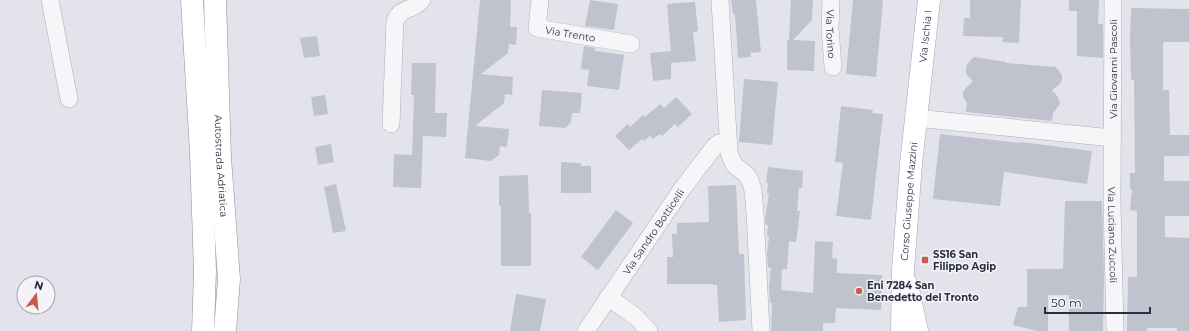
<svg xmlns="http://www.w3.org/2000/svg" width="1189" height="331" font-family="Montserrat,sans-serif">
<style>
.building{fill:#c0c2cd}
.lines{fill:none;stroke-linecap:round;stroke-linejoin:round}
.street-casing{stroke:#acadb8;stroke-width:18}
.secondary-casing{stroke:#acadb8;stroke-width:23}
.primary-casing{stroke:#a3a5b6;stroke-width:23}
.highway-casing{stroke:#8b8ea1;stroke-width:23}
.street{stroke:#f6f6f9;stroke-width:17}
.secondary{stroke:#fff;stroke-width:22}
.primary{stroke:#fff;stroke-width:22}
.highway{stroke:#fff;stroke-width:22}
.poi-dot{fill:#ca5c4e;stroke:#f3f3f8;stroke-width:1.5}
.labels{text-anchor:middle;dominant-baseline:central;stroke-width:3;stroke-linejoin:round;paint-order:stroke}
.street-label{font-size:10px;fill:#2b2e42;stroke:#f3f3f8}
.poi-label{font-size:10px;font-weight:bold;fill:#2b2e42;stroke:#f3f3f8;text-anchor:start}
</style>
<rect width="100%" height="100%" fill="#e3e4eb"/>
<g class="building">
<polygon points="480,0 511,0 510,27 517,27 516,45 509,44 508,53 481,74 513,77 512,95 505,94 504,103 475,126 509,129 507,147 500,146 499,155 491,161 465,158"/>
<polygon points="590,0 618,4 614,30 585,26"/>
<polygon points="731,0 756,0 761,52 750,53 751,57 738,58 735,14 733,14"/>
<polygon points="791,0 813,0 812,20 793,40 815,41 814,71 787,70 787,40 789,40"/>
<polygon points="853,0 883,0 876,77 846,74"/>
<polygon points="970,0 1021,0 1019,43 1002,42 1003,37 963,36 964,18 970,18"/>
<polygon points="1069,0 1099,0 1098,24 1103,24 1103,58 1077,56 1077,11 1069,11"/>
<polygon points="695,2 698,31 693,32 696,61 671,63 671,79 653,81 650,53 671,51 667,4"/>
<polygon points="1131,8 1189,9 1189,42 1163,42 1163,90 1169,90 1170,135 1189,135 1189,156 1164,156 1164,181 1189,181 1189,216 1165,216 1165,237 1189,238 1189,331 1177,331 1177,328 1147,328 1147,331 1127,331 1128,277 1137,277 1137,211 1130,210 1132,190 1130,189 1130,173 1135,173 1134,80 1131,80 1130,41"/>
<polygon points="317,36 320,56 304,58 300,38"/>
<polygon points="584,46 595,48 595,51 624,55 619,90 587,86 589,70 581,69"/>
<polygon points="974,57 1006,62 1006,63 1056,67 1062,75 1062,80 1060,84 1052,90 1058,97 1060,104 1053,113 1052,121 966,112 967,103 963,97 963,93 965,89 973,81 966,74 966,68 967,64"/>
<polygon points="412,63 436,63 435,113 447,113 446,137 423,136 421,188 393,187 394,154 412,155 414,95 411,95"/>
<polygon points="744,79 778,82 772,145 739,142"/>
<polygon points="542,90 582,93 580,113 572,113 571,122 565,128 539,126"/>
<polygon points="325,95 328,114 314,116 311,97"/>
<polygon points="676,97 692,114 678,127 675,124 662,136 660,134 653,139 650,136 644,141 642,139 629,150 615,136 628,124 630,127 643,115 645,117 660,104 664,108"/>
<polygon points="841,106 873,110 872,113 883,114 871,220 836,216 843,163 835,162"/>
<polygon points="940,134 1021,143 1021,142 1092,151 1087,184 1004,172 1000,206 933,199"/>
<polygon points="331,144 334,162 318,165 315,147"/>
<polygon points="561,162 581,163 581,166 591,166 591,193 561,193"/>
<polygon points="768,167 803,171 802,188 799,188 797,211 800,211 796,242 789,241 787,269 782,269 781,290 813,293 815,241 833,242 832,258 837,259 837,273 882,275 881,310 836,308 835,323 823,323 823,331 771,331 772,303 770,303 769,288 771,268 768,267 767,254 769,236 767,235 768,225 766,225 765,220 769,193 767,193 768,183 766,183"/>
<polygon points="528,175 529,213 531,213 531,266 501,266 501,206 499,206 499,176"/>
<polygon points="336,184 346,231 333,233 324,187"/>
<polygon points="736,185 739,254 744,254 746,320 719,322 717,285 713,285 713,284 667,284 667,257 673,257 672,234 677,234 677,223 709,222 708,186"/>
<polygon points="1065,201 1102,201 1104,276 1103,331 1069,331 1069,295 1048,295 1048,331 1037,331 1013,325 1018,307 1027,307 1027,269 1063,269"/>
<polygon points="616,210 633,223 598,270 581,257"/>
<polygon points="516,294 546,299 540,331 510,331"/>
</g>
<g class="lines">
<defs>
<g id="street">
<polyline points="50,0 69,99"/>
<path id="s1" d="M 540,0 L 537,28 L 631,44"/>
<polyline points="720,0 729,152 734,165 746,174 750,180 753,190 755,212 761,331"/>
<path id="s2" d="M 831,0 L 830,29 L 833,67"/>
<path id="s3" d="M 1113,0 L 1112,201 L 1115,331"/>
<polyline points="916,118 1112,138"/>
<path d="M 391,124 L 395,21 C 401,6 414,11 422,0"/>
<polyline points="608,297 636,317 649,331"/>
<path id="s4" d="M 586,331 L 682,189 L 715,146 L 719,143 L 728,142"/>
</g>
<polyline id="secondary" points="907,285 917,331"/>
<g id="primary">
<path id="s5" d="M 902,331 L 903,270 L 911,164 L 929,0"/>
</g>
<g id="highway">
<polyline points="192,0 201,153 205,271 203,331"/>
<path id="s6" d="M 215,0 L 220,157 L 229,279 L 225,331"/>
</g>
</defs>
<use href="#street" class="street-casing"/>
<use href="#secondary" class="secondary-casing"/>
<use href="#primary" class="primary-casing"/>
<use href="#highway" class="highway-casing"/>
<use href="#street" class="street"/>
<use href="#secondary" class="secondary"/>
<use href="#primary" class="primary"/>
<use href="#highway" class="highway"/>
</g>
<g class="poi-dot">
<rect x="921" y="256" width="8" height="8" rx="2"/>
<circle cx="859" cy="291" r="4"/>
</g>
<g class="labels">
<g class="street-label">
<text stroke="none"><textPath href="#s1" startOffset="62">Via Trento</textPath></text>
<text stroke="none"><textPath href="#s2" startOffset="34">Via Torino</textPath></text>
<text stroke="none"><textPath href="#s5" startOffset="296">Via Ischia I</textPath></text>
<text transform="translate(1113 69) rotate(-90)">Via Giovanni Pascoli</text>
<text stroke="none"><textPath href="#s6" startOffset="166">Autostrada Adriatica</textPath></text>
<text stroke="none"><textPath href="#s5" startOffset="130">Corso Giuseppe Mazzini</textPath></text>
<text stroke="none"><textPath href="#s4" startOffset="120">Via Sandro Botticelli</textPath></text>
<text stroke="none"><textPath href="#s3" startOffset="235">Via Luciano Zuccoli</textPath></text>
</g>
<g class="poi-label">
<text x="933" y="254">SS16 San<tspan x="933" dy="12">Filippo Agip</tspan></text>
<text x="867" y="285">Eni 7284 San<tspan x="867" dy="12">Benedetto del Tronto</tspan></text>
</g>
</g>
<g transform="translate(36 295) rotate(16)"><circle r="19" fill="#f3f3f8" stroke="#a3a4af"/>
<path d="M0-3L7 15L0 10L-7 15Z" fill="#ca5c4e"/>
<text y="-6" font-size="11" font-weight="bold" text-anchor="middle" fill="#2b2e42">N</text>
</g>
<path d="M1045 307v6h105v-6" fill="none" stroke="#2b2e42" stroke-width="2"/>
<text x="1051" y="307" font-size="12" fill="#2b2e42" stroke="#f3f3f8" stroke-width="3" paint-order="stroke">50 m</text>
</svg>
